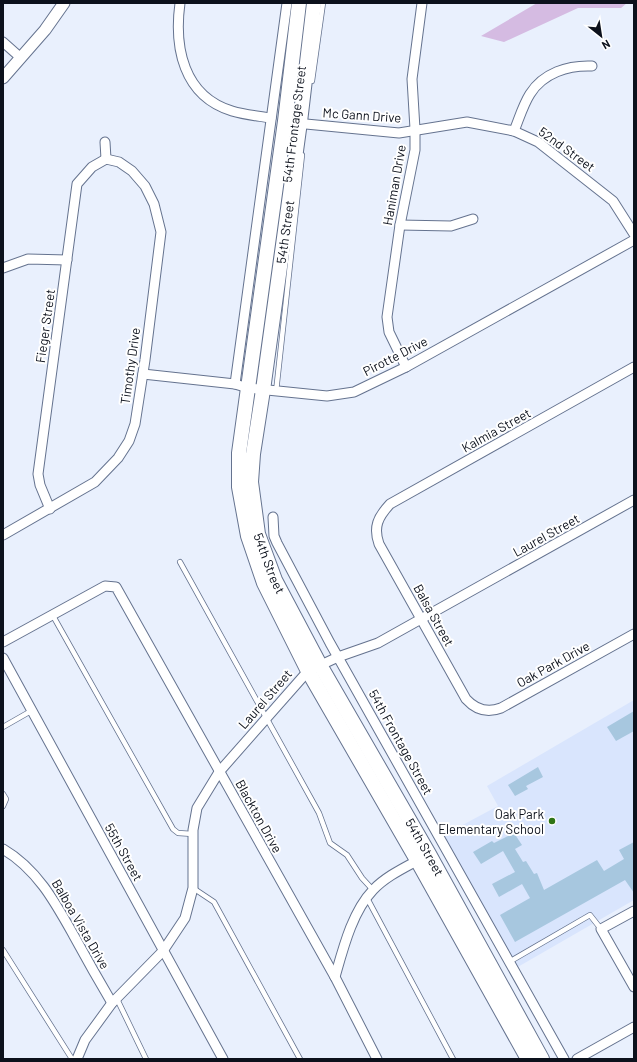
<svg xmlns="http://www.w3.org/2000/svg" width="637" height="1062" font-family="Barlow,sans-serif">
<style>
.built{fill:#d9e5fd}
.green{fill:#d5bbe2}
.building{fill:#a7c7df}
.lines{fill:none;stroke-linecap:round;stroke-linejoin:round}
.service-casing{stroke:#65738f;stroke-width:6}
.minor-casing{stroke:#65738f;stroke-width:11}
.tertiary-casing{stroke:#65738f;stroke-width:13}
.primary-casing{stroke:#65738f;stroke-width:16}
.service{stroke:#fff;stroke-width:4.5}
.minor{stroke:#fff;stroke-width:9}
.tertiary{stroke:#fff;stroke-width:11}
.primary{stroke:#fff;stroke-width:14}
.poi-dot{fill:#2f7415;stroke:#fff;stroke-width:1.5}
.labels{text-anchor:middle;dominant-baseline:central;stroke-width:4;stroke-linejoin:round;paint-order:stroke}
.street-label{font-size:13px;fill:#0c111c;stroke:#fff}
.poi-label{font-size:13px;fill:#0c111c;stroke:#fff;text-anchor:end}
</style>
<rect width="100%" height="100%" fill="#e9f0fd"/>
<polygon class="built" points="634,700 634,900 516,968 442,836 498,806 487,786"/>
<polygon class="green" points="537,3 627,3 621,8 578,8 504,42 481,36"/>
<g class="building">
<polygon points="634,711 634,731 616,741 607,727"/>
<polygon points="538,767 543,777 526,786 528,789 515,796 508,785"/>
<polygon points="514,833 522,845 515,849 523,862 526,861 534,874 537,873 544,890 597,860 604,871 624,859 619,850 634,842 634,893 625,880 515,942 500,915 530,898 522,884 499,897 492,884 515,872 503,851 481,864 473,852 492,841 494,843"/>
</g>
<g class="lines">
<defs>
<g id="service">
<polyline points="312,81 323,3"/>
<polyline points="276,392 302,155"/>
<polyline points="180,562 319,813 330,843 347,855 362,878 373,890"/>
<polyline points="52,614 173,829 178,833 193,834"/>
<polyline points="3,727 31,711"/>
<polyline points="3,794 6,799 3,806"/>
<polyline points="193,888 214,902 300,1059"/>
<polyline points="367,898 453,1059"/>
<polyline points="3,950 72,1059"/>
<polyline points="509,962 590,915 601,929"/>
<polyline points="117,999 146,1059"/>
</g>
<g id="minor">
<path d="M 180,3 C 174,47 183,96 232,111 C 245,115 259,116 271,118"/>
<polyline points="3,42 21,58"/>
<polyline points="306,124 399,133 467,122 514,131 538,142 613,201 634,234"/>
<path d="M 514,131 C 519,119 523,105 530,94 C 543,73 568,65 592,66"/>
<polyline points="105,142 106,159"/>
<polyline points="400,225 451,226 473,219"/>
<polyline points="3,268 28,259 67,260"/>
<polyline points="406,367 389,332 387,317 400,225 415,150 415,129 412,79 422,3"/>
<path d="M 634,367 L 390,504 C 378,517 373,527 379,544 L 466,699 C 476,710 488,713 501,708 L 634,634"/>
<polyline points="143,374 235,384 248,388 327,396 354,392 406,367 634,240"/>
<polyline points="235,384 287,3"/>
<polyline points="50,509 40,485 38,474 77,184 92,167 106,159"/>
<polyline points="273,517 274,536 277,543 330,643 564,1059"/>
<polyline points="3,535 95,482 118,458 129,441 135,424 145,360 161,232 154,204 145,186 132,171 119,162 106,159"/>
<polyline points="3,642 105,586 116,587 335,977 377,1059"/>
<polyline points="3,658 223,1059"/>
<path d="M 3,849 C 37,869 55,902 74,936 C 86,958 99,981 112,1003"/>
<polyline points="634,911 601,929 634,987"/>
<path d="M 335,977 C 343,949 352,912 373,890 C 386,876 406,867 422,858"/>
<polyline points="77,1059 85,1040 112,1003 163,951 185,918 193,888 193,830 197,808 219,772 308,671 338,657 378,643 634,500"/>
<polyline points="577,1059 634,1027"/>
</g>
<polyline id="tertiary" points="3,78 45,30 64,3"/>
<g id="primary">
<polyline points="299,3 285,121 239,453 239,487 248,536 264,583 308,671 417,860 528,1059"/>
<path id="s1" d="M 314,3 L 300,122 L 263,390 L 253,454 L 251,482 L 258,534 L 275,580 L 320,665 L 429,854 L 542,1059"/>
</g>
</defs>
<use href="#service" class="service-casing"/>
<use href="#minor" class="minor-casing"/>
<use href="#tertiary" class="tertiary-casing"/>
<use href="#primary" class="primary-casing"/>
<use href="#service" class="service"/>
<use href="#minor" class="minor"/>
<use href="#tertiary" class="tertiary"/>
<use href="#primary" class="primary"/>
</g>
<circle class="poi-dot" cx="552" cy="821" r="4"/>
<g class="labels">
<g class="street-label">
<text transform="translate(362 115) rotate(4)">Mc Gann Drive</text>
<text transform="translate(294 124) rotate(-83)">54th Frontage Street</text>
<text transform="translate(567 149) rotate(36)">52nd Street</text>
<text transform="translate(394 185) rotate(-80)">Haniman Drive</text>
<text transform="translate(285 232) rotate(-82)">54th Street</text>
<text transform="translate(45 326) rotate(-82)">Fieger Street</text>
<text transform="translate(395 356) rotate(-27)">Pirotte Drive</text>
<text transform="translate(130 366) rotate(-82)">Timothy Drive</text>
<text transform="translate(496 430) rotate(-29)">Kalmia Street</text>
<text transform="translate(546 535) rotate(-29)">Laurel Street</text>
<text stroke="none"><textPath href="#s1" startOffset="567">54th Street</textPath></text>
<text transform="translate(434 615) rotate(61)">Balsa Street</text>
<text transform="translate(553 664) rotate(-29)">Oak Park Drive</text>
<text transform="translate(265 699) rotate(-49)">Laurel Street</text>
<text transform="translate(401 742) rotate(61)">54th Frontage Street</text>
<text transform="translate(259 816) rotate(61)">Blackton Drive</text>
<text stroke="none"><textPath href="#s1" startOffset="891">54th Street</textPath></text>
<text transform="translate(124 852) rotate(61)">55th Street</text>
<text transform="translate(81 924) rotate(60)">Balboa Vista Drive</text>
</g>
<g class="poi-label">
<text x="544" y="814">Oak Park<tspan x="544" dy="15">Elementary School</tspan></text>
</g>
</g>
<rect width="637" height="1062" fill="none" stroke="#0c111c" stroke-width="8"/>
<g transform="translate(601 36) rotate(150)" stroke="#ffffff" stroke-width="3" paint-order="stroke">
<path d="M0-3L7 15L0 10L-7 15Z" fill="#0c111c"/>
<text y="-6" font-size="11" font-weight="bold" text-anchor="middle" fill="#0c111c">N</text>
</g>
</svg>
